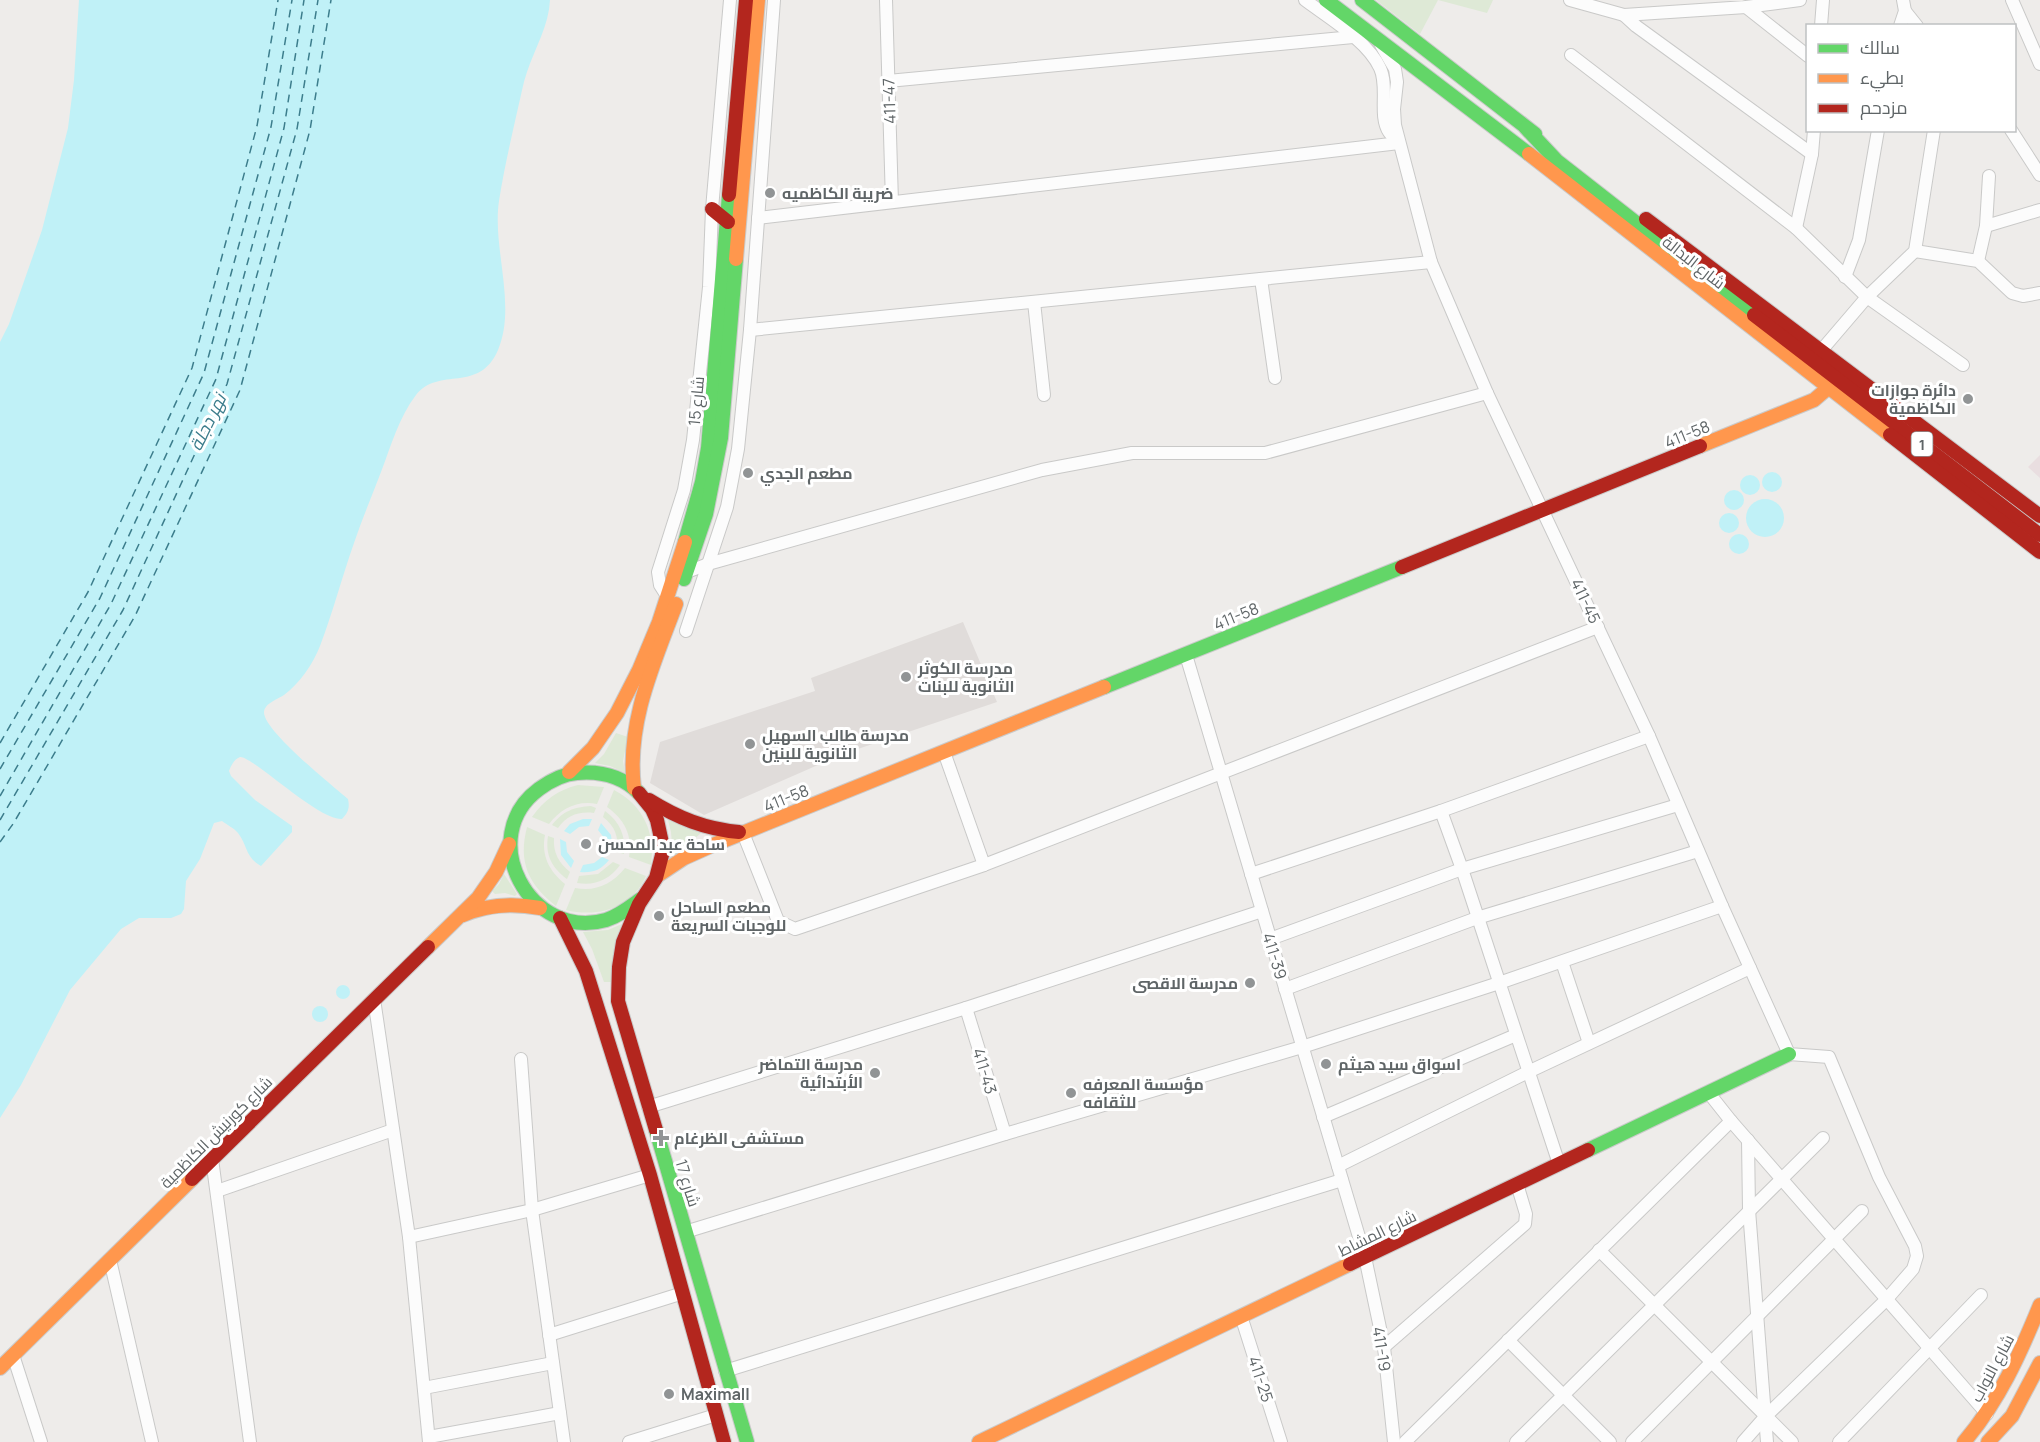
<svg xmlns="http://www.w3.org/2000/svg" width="2040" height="1442" font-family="Manrope,Cairo,sans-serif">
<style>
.education{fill:#e0dcda}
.medical{fill:#e9dee0}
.green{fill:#dee9d6}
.water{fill:#c0f1f7}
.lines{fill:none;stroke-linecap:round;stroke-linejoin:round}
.ferry{stroke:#3c7d8c;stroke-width:1.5;stroke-dasharray:8 6;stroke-linecap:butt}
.street-casing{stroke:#c9c9c8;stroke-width:14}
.fast-casing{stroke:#cacaca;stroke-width:16}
.slow-casing{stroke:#cacaca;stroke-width:16}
.jam-casing{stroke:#cacaca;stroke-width:16}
.street{stroke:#fcfcfc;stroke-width:12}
.fast{stroke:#63d668;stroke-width:14}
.slow{stroke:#ff974d;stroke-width:14}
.jam{stroke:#b3261e;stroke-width:14}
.poi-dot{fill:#919495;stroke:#fff;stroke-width:2}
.labels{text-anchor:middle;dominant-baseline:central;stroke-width:6;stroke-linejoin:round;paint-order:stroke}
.shield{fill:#fff;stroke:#8f9395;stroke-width:1.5}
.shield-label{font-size:15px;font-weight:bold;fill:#5f6567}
.street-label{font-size:16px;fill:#5f6567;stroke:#fff}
.poi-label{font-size:16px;font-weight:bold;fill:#5f6567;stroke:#fff;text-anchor:start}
.water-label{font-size:18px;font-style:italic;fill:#3c7d8c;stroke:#fff}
</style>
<rect width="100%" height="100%" fill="#eeecea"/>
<polygon class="education" points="963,622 997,702 843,754 704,815 650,783 660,742 815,691 811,678"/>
<polygon class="medical" points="2040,455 2040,478 2028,467"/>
<g class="green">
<polygon points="1376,0 1493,0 1487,13 1438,0 1420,34"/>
<polygon points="616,733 628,737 623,761 625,773 610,766 595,763 604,754"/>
<path d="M 578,785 L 604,787 L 597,804 C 578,800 561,808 549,824 L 532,817 C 544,800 558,790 578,785 Z"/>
<path d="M 614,790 C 643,805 656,833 651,865 L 629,857 C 633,835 624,819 607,807 Z"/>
<path d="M 591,806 L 596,808 L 594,813 C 579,811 567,815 558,828 L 552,825 C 563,811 574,807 591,806 Z"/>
<path d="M 605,811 C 620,822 626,836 624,854 L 617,852 C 619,837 615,826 603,817 Z"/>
<polygon points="668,820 701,833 673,857 671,832"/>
<path d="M 527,827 L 545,835 C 541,855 549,871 565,884 L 556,906 C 528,884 518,862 527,827 Z"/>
<path d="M 548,836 L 554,838 C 553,853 559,863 570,872 L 567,879 C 552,868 545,855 548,836 Z"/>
<path d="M 613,862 L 620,865 C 609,880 595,886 577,883 L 579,876 L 598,874 Z"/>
<path d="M 625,868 L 646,876 C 632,908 598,918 566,910 L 575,888 C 596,892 612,884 625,868 Z"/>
<polygon points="504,874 517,894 515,896 505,893 495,894 492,891 499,884"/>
<polygon points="622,924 613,982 604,982 592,949 583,932 608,930"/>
</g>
<g class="water">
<path d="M 79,0 L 550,0 C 549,25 535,48 527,72 C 523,83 521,96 518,108 C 511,139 504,169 499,201 C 492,248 517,305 498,350 C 479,394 439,366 416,395 C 399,417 391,446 381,472 C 372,496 362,519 354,543 C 342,577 333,612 320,646 C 313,664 300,683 284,695 C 278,699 265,703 264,712 C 263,730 333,786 348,799 C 350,808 348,813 342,819 C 319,821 251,755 240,757 C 234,759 231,766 229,771 L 231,776 L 255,800 L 292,826 L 292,832 L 261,866 C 245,857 248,846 238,833 C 234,828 227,825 222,821 L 214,823 L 200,859 L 186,881 L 184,909 L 181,914 L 171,918 L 139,918 L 121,929 L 70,990 L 21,1085 L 0,1118 L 0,342 L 9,324 L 42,230 L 68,128 L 74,80 Z"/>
<circle cx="1772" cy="482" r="10"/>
<circle cx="1750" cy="485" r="10"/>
<circle cx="1734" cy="500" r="10"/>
<circle cx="1765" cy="518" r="19"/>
<circle cx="1729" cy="523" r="10"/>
<circle cx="1739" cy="544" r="10"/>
<polygon points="583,819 592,819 589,826 579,827 570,834 564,831 570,824"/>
<polygon points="601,823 611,835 613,851 606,849 605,839 598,830"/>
<polygon points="560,839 566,842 567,852 574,861 571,868 561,855"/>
<path d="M 602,857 L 609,860 C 601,870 593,873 580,872 L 583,865 L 594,863 Z"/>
<circle cx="343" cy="992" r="7"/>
<circle cx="320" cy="1014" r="8"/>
</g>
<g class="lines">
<g class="ferry">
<polyline points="0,743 88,592 192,368 257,126 278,0"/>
<polyline points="0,769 100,598 204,373 271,127 292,0"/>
<polyline points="0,796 111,604 216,379 284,128 304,0"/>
<polyline points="0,820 123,610 227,384 297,129 318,0"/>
<polyline points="0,842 13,824 135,616 240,390 310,130 331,0"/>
</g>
<defs>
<g id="street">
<polyline points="886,0 892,202"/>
<path d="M 1305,0 C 1329,18 1368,41 1380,68 C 1389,87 1378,115 1389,132 C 1391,135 1395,139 1398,142"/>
<polyline points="1570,0 1624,15 1746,7 1800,0"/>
<polyline points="2012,0 2040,64"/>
<polyline points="1746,7 1808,56"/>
<polyline points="1905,11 1917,26"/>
<polyline points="1624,15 1636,26 1812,154"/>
<polyline points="1821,26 1823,0"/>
<polyline points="1900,26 1905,11 1903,0"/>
<polyline points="1381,45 1395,69 1397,82 1394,109 1395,125 1431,262 1487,393 1649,736 1722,906 1789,1054 1829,1057 1879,1177 1915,1246 1917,1256 1913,1269 1886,1300 1766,1416 1743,1442"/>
<polyline points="1571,55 1796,228 1867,297 1963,365"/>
<polyline points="888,81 1353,37 1361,27"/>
<polyline points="2011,130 2040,175"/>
<polyline points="758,218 1399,143"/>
<polyline points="1986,226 2040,210"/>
<polyline points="1796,228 1812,154 1814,130"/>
<polyline points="1915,251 1978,261 2012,293 2023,296 2040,293"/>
<polyline points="1978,261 1986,226 1989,176"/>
<polyline points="1845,277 1859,240 1878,130"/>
<polyline points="1261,279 1275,378"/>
<polyline points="1034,302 1044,395"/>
<polyline points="750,330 1431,262"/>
<polyline points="1820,352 1867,297 1915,251 1934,130"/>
<polyline points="687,572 708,564 1042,470 1132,453 1265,453 1487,393"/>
<polyline points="667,596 660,585 658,572 684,490 693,440 709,287 712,209 730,0"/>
<polyline points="686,631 727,507 738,449 750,330 774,0"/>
<polyline points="1186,655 1365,1257 1384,1347 1394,1442"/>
<polyline points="944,752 984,865"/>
<polyline points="1441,811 1462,869 1559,1164"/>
<polyline points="743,833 778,921 795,929 984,865 1598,627"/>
<polyline points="1251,874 1441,811 1649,736"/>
<polyline points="1270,939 1462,869 1678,805"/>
<polyline points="1562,962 1589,1043"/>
<polyline points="1285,989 1477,918 1698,851"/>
<polyline points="374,999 409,1237 429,1442"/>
<polyline points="966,1008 1005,1134"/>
<polyline points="521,1059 532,1210 564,1442"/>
<polyline points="1708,1092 1731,1121 1987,1414"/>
<polyline points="648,1107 966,1008 1262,911"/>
<polyline points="1323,1117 1516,1035"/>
<polyline points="1748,1140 1749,1210 1767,1442"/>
<polyline points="212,1159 250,1442"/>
<polyline points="1338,1166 1528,1072 1750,968"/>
<polyline points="217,1191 393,1130"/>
<polyline points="685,1232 1005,1134 1302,1047 1499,983 1722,906"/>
<polyline points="409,1237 532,1210 650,1175"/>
<polyline points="1599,1250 1792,1442"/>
<polyline points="110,1260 152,1442"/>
<polyline points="1241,1316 1281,1442"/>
<polyline points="549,1335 683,1293"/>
<polyline points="1508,1340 1610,1442"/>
<polyline points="1384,1347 1525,1224 1526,1214 1517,1184"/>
<polyline points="13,1355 41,1442"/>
<polyline points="725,1371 1342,1180"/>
<polyline points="424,1388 553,1363"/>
<polyline points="429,1437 560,1413"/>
<polyline points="629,1442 716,1415"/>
<polyline points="1405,1442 1731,1121"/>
<polyline points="1516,1442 1823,1138"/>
<polyline points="1632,1442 1862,1211"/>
<polyline points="1839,1442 1981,1295"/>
</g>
<g id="fast">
<polyline points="1326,0 1529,154"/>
<polyline points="1362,0 1535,134"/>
<polyline points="1526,128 1557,161 1754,315"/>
<polyline points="685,542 702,482 708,448 729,195"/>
<polyline points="684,579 706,514 721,438 736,259"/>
<polyline points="1104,687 1402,567"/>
<path d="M 639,793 C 622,776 600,771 577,773 C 563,774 550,781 539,789 C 474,837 530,942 606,920 C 619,916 630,907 641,899"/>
<polyline points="656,1130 747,1442"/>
<polyline points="1588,1150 1789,1054"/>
</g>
<g id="slow">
<polyline points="1529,154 1890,435"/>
<polyline points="736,259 758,0"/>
<polyline points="1700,446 1814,400 1828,388"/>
<polyline points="569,772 593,748 617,713 639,670 659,622 685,542"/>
<path d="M 634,788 C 626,723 654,663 676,604"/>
<polyline points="657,876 684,858 713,845 1104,687"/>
<path d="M 463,915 C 489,904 513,903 540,908"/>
<polyline points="428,947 478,898 496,872 509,844"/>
<polyline points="0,1368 192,1179"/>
<polyline points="979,1442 1350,1264"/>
<path d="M 1964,1442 C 1999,1401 2020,1354 2040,1305"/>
<polyline points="1988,1442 2012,1416 2040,1363"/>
</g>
<g id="jam">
<polyline points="729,195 746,0"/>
<polyline points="712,209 728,222"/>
<polyline points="1646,219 2040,516"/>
<polyline points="1754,315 2040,535"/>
<polyline points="1890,435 2040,552"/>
<polyline points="1402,567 1700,446"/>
<polyline points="639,793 652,809 657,820 662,843 662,855 656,878 639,904 623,942 619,967 618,1001 656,1130"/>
<path d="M 649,800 C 678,818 705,829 739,832"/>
<polyline points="560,918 586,971 650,1175 724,1442"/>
<polyline points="192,1179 428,947"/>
<polyline points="1350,1264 1588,1150"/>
</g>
</defs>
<use href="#street" class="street-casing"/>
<use href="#fast" class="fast-casing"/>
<use href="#slow" class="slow-casing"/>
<use href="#jam" class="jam-casing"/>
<use href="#street" class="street"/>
<use href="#fast" class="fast"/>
<use href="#slow" class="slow"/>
<use href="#jam" class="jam"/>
</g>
<g class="poi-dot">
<circle cx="770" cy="193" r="6"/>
<circle cx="1968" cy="399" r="6"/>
<circle cx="748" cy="473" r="6"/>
<circle cx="906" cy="677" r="6"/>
<circle cx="750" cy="744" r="6"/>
<circle cx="586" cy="844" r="6"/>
<circle cx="659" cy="916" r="6"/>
<circle cx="1250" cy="983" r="6"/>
<circle cx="1326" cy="1064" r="6"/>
<circle cx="875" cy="1073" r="6"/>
<circle cx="1071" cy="1093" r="6"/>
<path d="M658 1129h6v6h6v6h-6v6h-6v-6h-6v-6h6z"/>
<circle cx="669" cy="1394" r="6"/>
</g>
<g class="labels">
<rect class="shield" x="1911.5" y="432" width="21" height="24" rx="4.5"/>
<g class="shield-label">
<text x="1922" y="444">1</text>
</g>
<g class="street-label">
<text transform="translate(889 101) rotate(-92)">411-47</text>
<text transform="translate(1694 262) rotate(38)">شارع البدالة</text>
<text transform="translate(696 401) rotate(-85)">شارع 15</text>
<text transform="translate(1687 434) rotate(-22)">411-58</text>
<text transform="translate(1586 601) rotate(65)">411-45</text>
<text transform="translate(1236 616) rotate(-22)">411-58</text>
<text transform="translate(786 798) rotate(-22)">411-58</text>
<text transform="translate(1275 956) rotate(73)">411-39</text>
<text transform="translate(985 1071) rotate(73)">411-43</text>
<text transform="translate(216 1132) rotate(-45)">شارع كورنيش الكاظمية</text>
<text transform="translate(688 1183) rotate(73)">شارع 17</text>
<text transform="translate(1377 1233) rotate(-26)">شارع المشاط</text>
<text transform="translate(1382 1349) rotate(81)">411-19</text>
<text transform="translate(1992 1368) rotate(-62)">شارع النواب</text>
<text transform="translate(1261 1379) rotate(72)">411-25</text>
</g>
<g class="poi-label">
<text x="782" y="193">ضريبة الكاظميه</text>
<text x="1956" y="390" text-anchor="end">دائرة جوازات<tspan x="1956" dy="18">الكاظمية</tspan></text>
<text x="760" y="473">مطعم الجدي</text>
<text x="918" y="668">مدرسة الكوثر<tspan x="918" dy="18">الثانوية للبنات</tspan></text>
<text x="762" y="735">مدرسة طالب السهيل<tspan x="762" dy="18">الثانوية للبنين</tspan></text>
<text x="598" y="844">ساحة عبد المحسن</text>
<text x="671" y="907">مطعم الساحل<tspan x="671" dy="18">للوجبات السريعة</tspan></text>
<text x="1238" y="983" text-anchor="end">مدرسة الاقصى</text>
<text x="863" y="1064" text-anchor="end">مدرسة التماضر<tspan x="863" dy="18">الأبتدائية</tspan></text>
<text x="1338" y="1064">اسواق سيد هيثم</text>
<text x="1083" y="1084">مؤسسة المعرفه<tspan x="1083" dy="18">للثقافه</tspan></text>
<text x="674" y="1138">مستشفى الظرغام</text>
<text x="681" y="1394">Maximall</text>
</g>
<g class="water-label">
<text transform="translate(207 422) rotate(-64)">نهر دجلة</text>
</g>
</g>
<rect x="1806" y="24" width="210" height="108" fill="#ffffff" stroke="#bfc1c2" stroke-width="1.5"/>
<rect x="1818" y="44" width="30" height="9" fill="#63d668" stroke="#bfc1c2" stroke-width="1.5"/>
<text x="1860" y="54" font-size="18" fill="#5f6567">سالك</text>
<rect x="1818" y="74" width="30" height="9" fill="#ff974d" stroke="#bfc1c2" stroke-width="1.5"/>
<text x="1860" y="84" font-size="18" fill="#5f6567">بطيء</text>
<rect x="1818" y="104" width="30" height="9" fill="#b3261e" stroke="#bfc1c2" stroke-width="1.5"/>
<text x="1860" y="114" font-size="18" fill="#5f6567">مزدحم</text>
</svg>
